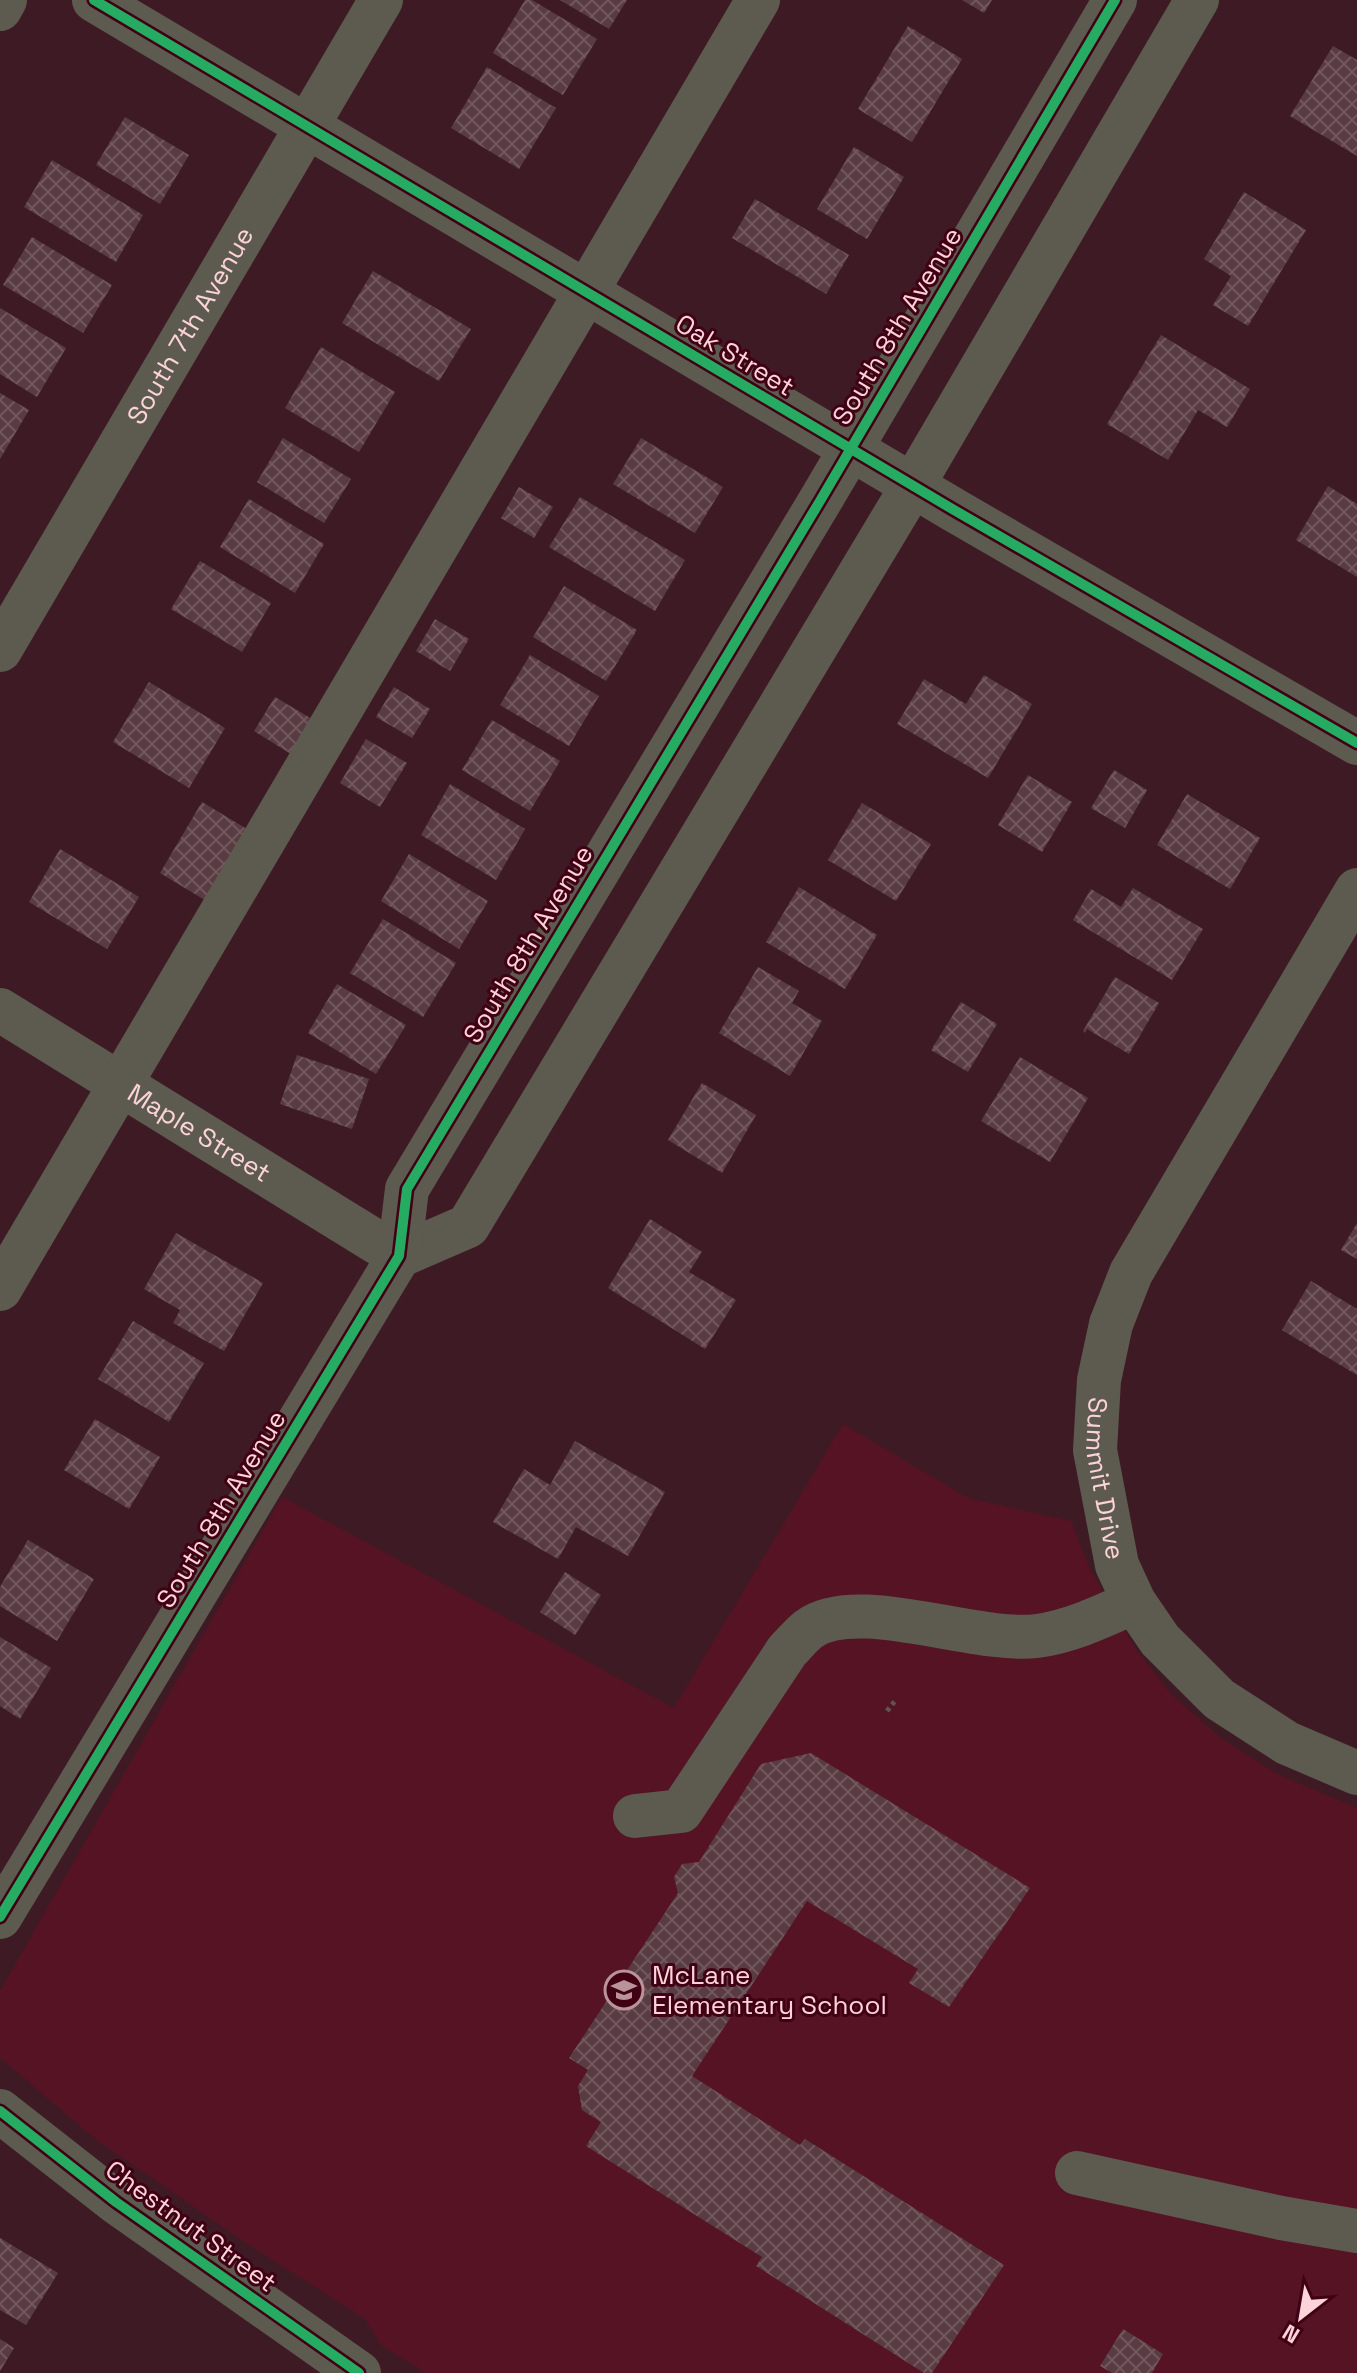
<svg xmlns="http://www.w3.org/2000/svg" width="1357" height="2373" font-family="'Space Grotesk',sans-serif">
<style>
.built{fill:#551324}
.building{fill:url(#building-cross-hatch)}
.lines{fill:none;stroke-linecap:round;stroke-linejoin:round}
.path{stroke:#5c544e;stroke-width:5;stroke-dasharray:4 4;stroke-linecap:butt}
.minor{stroke:#5d5a50;stroke-width:44}
.cycleway-casing{stroke:#400114;stroke-width:15}
.cycleway{stroke:#26ab63;stroke-width:10}
.labels{text-anchor:middle;dominant-baseline:central;stroke-width:6;stroke-linejoin:round;paint-order:stroke}
.street-label{font-size:26px;fill:#fcd3d8;stroke:#400114}
.poi-label{font-size:26px;fill:#fcd3d8;stroke:#400114;text-anchor:start}
</style>
<defs>
<pattern id="building-cross-hatch" width="8" height="8" patternUnits="userSpaceOnUse" patternTransform="scale(2)"><rect width="8" height="8" fill="#583c42"/><path d="M0 0l8 8M0 8l8-8" fill="none" stroke="#71575d"/></pattern>
</defs>
<rect width="100%" height="100%" fill="#3e1b24"/>
<polygon class="built" points="843,1424 968,1498 1071,1521 1090,1569 1135,1648 1172,1695 1222,1739 1277,1774 1357,1808 1357,2373 426,2373 382,2346 365,2319 237,2237 97,2140 0,2058 0,1991 282,1497 674,1708"/>
<g class="building">
<polygon points="525,0 532,0 597,39 563,95 493,53"/>
<polygon points="560,0 627,0 609,29"/>
<polygon points="962,0 992,0 984,13"/>
<polygon points="908,26 962,59 912,142 858,109"/>
<polygon points="1333,46 1357,60 1357,156 1290,116"/>
<polygon points="487,67 556,108 519,169 451,128"/>
<polygon points="125,117 189,155 160,204 96,165"/>
<polygon points="854,147 904,177 867,239 817,209"/>
<polygon points="52,160 143,215 116,262 24,207"/>
<polygon points="1244,192 1306,230 1248,326 1213,305 1231,276 1204,259"/>
<polygon points="755,199 849,255 826,294 732,238"/>
<polygon points="32,237 112,285 83,333 3,285"/>
<polygon points="373,271 471,329 439,381 342,323"/>
<polygon points="0,308 66,348 37,397 0,374"/>
<polygon points="1161,335 1250,389 1227,427 1198,410 1168,460 1107,424"/>
<polygon points="321,347 395,392 359,452 285,408"/>
<polygon points="0,393 29,410 0,459"/>
<polygon points="283,438 351,479 324,523 257,482"/>
<polygon points="641,438 723,487 695,533 613,484"/>
<polygon points="1328,486 1357,504 1357,577 1296,540"/>
<polygon points="519,487 553,507 534,538 501,518"/>
<polygon points="580,497 685,560 655,611 549,547"/>
<polygon points="249,499 324,544 295,593 220,547"/>
<polygon points="200,561 271,603 242,652 171,609"/>
<polygon points="564,586 637,630 606,681 533,637"/>
<polygon points="435,619 469,639 450,671 416,651"/>
<polygon points="530,655 599,696 569,746 500,705"/>
<polygon points="984,675 1032,704 988,778 897,724 924,679 966,704"/>
<polygon points="149,682 225,728 189,788 113,742"/>
<polygon points="394,687 430,709 412,738 376,717"/>
<polygon points="275,697 312,719 291,754 254,731"/>
<polygon points="492,720 560,761 530,811 462,770"/>
<polygon points="366,739 407,763 380,807 340,783"/>
<polygon points="1114,770 1147,790 1125,828 1091,808"/>
<polygon points="1028,775 1072,802 1042,852 998,825"/>
<polygon points="450,784 525,829 496,880 421,835"/>
<polygon points="1187,794 1260,838 1230,889 1157,845"/>
<polygon points="202,802 260,837 218,908 160,873"/>
<polygon points="862,803 931,844 896,901 828,860"/>
<polygon points="60,849 139,897 107,949 29,902"/>
<polygon points="409,854 488,901 459,949 381,901"/>
<polygon points="799,887 877,935 845,989 766,942"/>
<polygon points="1133,888 1203,929 1172,980 1073,920 1091,889 1121,907"/>
<polygon points="383,919 456,963 423,1017 350,973"/>
<polygon points="758,967 799,991 792,1003 822,1021 790,1076 719,1033"/>
<polygon points="1115,977 1159,1003 1129,1054 1087,1029 1085,1033 1083,1031"/>
<polygon points="337,984 406,1025 376,1074 308,1033"/>
<polygon points="961,1002 997,1024 968,1072 931,1050"/>
<polygon points="297,1055 369,1079 352,1129 280,1104"/>
<polygon points="1020,1057 1088,1098 1050,1162 981,1121"/>
<polygon points="702,1083 756,1115 722,1173 668,1140"/>
<polygon points="650,1219 702,1252 689,1272 736,1300 705,1349 608,1288"/>
<polygon points="1357,1223 1357,1259 1341,1250"/>
<polygon points="176,1233 263,1283 224,1351 173,1323 180,1310 144,1289"/>
<polygon points="1311,1281 1357,1309 1357,1375 1282,1330"/>
<polygon points="133,1321 204,1363 169,1422 98,1379"/>
<polygon points="95,1419 160,1457 129,1509 64,1470"/>
<polygon points="575,1441 665,1492 628,1556 576,1527 558,1559 493,1522 524,1469 550,1485"/>
<polygon points="28,1540 94,1579 57,1641 0,1606 0,1587"/>
<polygon points="565,1572 601,1595 575,1635 540,1612"/>
<polygon points="0,1637 51,1668 20,1719 0,1706"/>
<polygon points="811,1753 1030,1888 949,2007 909,1983 918,1969 807,1901 692,2076 800,2145 805,2139 1004,2265 932,2373 924,2373 756,2266 762,2257 586,2146 601,2122 582,2110 578,2086 588,2070 569,2058 678,1893 674,1877 682,1864 699,1862 761,1764"/>
<polygon points="0,2238 58,2273 26,2325 0,2310"/>
<polygon points="1123,2329 1163,2354 1152,2373 1112,2373 1100,2366"/>
<polygon points="0,2339 14,2348 0,2371"/>
</g>
<g class="lines">
<polyline class="path" points="887,1711 895,1701"/>
<g class="minor">
<polyline points="94,0 954,510 1357,743"/>
<polyline points="0,9 5,0"/>
<path id="s1" d="M 0,650 L 381,0"/>
<path id="s2" d="M 1357,890 L 1131,1273 L 1111,1324 L 1099,1380 L 1095,1450 L 1117,1565 L 1134,1602 L 1160,1640 L 1219,1699 L 1287,1743 L 1357,1773"/>
<path id="s3" d="M 0,1010 L 399,1256"/>
<polyline points="399,1256 468,1226 913,485 1197,0"/>
<polyline points="0,1289 758,0"/>
<path d="M 635,1816 L 681,1811 L 787,1651 C 794,1644 801,1635 809,1629 C 856,1594 976,1644 1037,1636 C 1072,1631 1103,1616 1134,1602"/>
<polyline points="0,1917 399,1256 407,1189 820,501 1115,0"/>
<polyline points="0,2111 116,2202 359,2373"/>
<polyline points="1077,2173 1281,2218 1357,2231"/>
</g>
<defs>
<g id="cycleway">
<polyline points="94,0 954,510 1357,743"/>
<polyline points="0,1917 399,1256 407,1189 820,501 1115,0"/>
<polyline points="0,2111 116,2202 359,2373"/>
</g>
</defs>
<use href="#cycleway" class="cycleway-casing"/>
<use href="#cycleway" class="cycleway"/>
</g>
<defs>
<symbol id="school-ring" viewBox="-11 -11 22 22"><circle r="9.5" fill="#400114" stroke="#ba9399" stroke-width="1.5"/><path d="M0-5L7-2L0 1L-7-2ZM-4 1L0 2.5L4 1V4Q0 6-4 4Z" fill="#ba9399"/></symbol>
</defs>
<g fill-rule="evenodd">
<use href="#school-ring" x="602" y="1968" width="44" height="44"/>
</g>
<g class="labels">
<g class="street-label">
<text stroke="none"><textPath href="#s1" startOffset="376">South 7th Avenue</textPath></text>
<text transform="translate(897 326) rotate(-59)">South 8th Avenue</text>
<text transform="translate(735 355) rotate(31)">Oak Street</text>
<text transform="translate(528 944) rotate(-59)">South 8th Avenue</text>
<text stroke="none"><textPath href="#s3" startOffset="234">Maple Street</textPath></text>
<text stroke="none"><textPath href="#s2" startOffset="656">Summit Drive</textPath></text>
<text transform="translate(221 1509) rotate(-59)">South 8th Avenue</text>
<text transform="translate(191 2226) rotate(36)">Chestnut Street</text>
</g>
<g class="poi-label">
<text x="652" y="1975">McLane<tspan x="652" dy="30">Elementary School</tspan></text>
</g>
</g>
<g transform="translate(1301 2317) rotate(211)" stroke="#400114" stroke-width="6" paint-order="stroke">
<path d="M0-6L14 30L0 20L-14 30Z" fill="#fcd3d8"/>
<text y="-12" font-size="22" font-weight="bold" text-anchor="middle" fill="#fcd3d8">N</text>
</g>
</svg>
